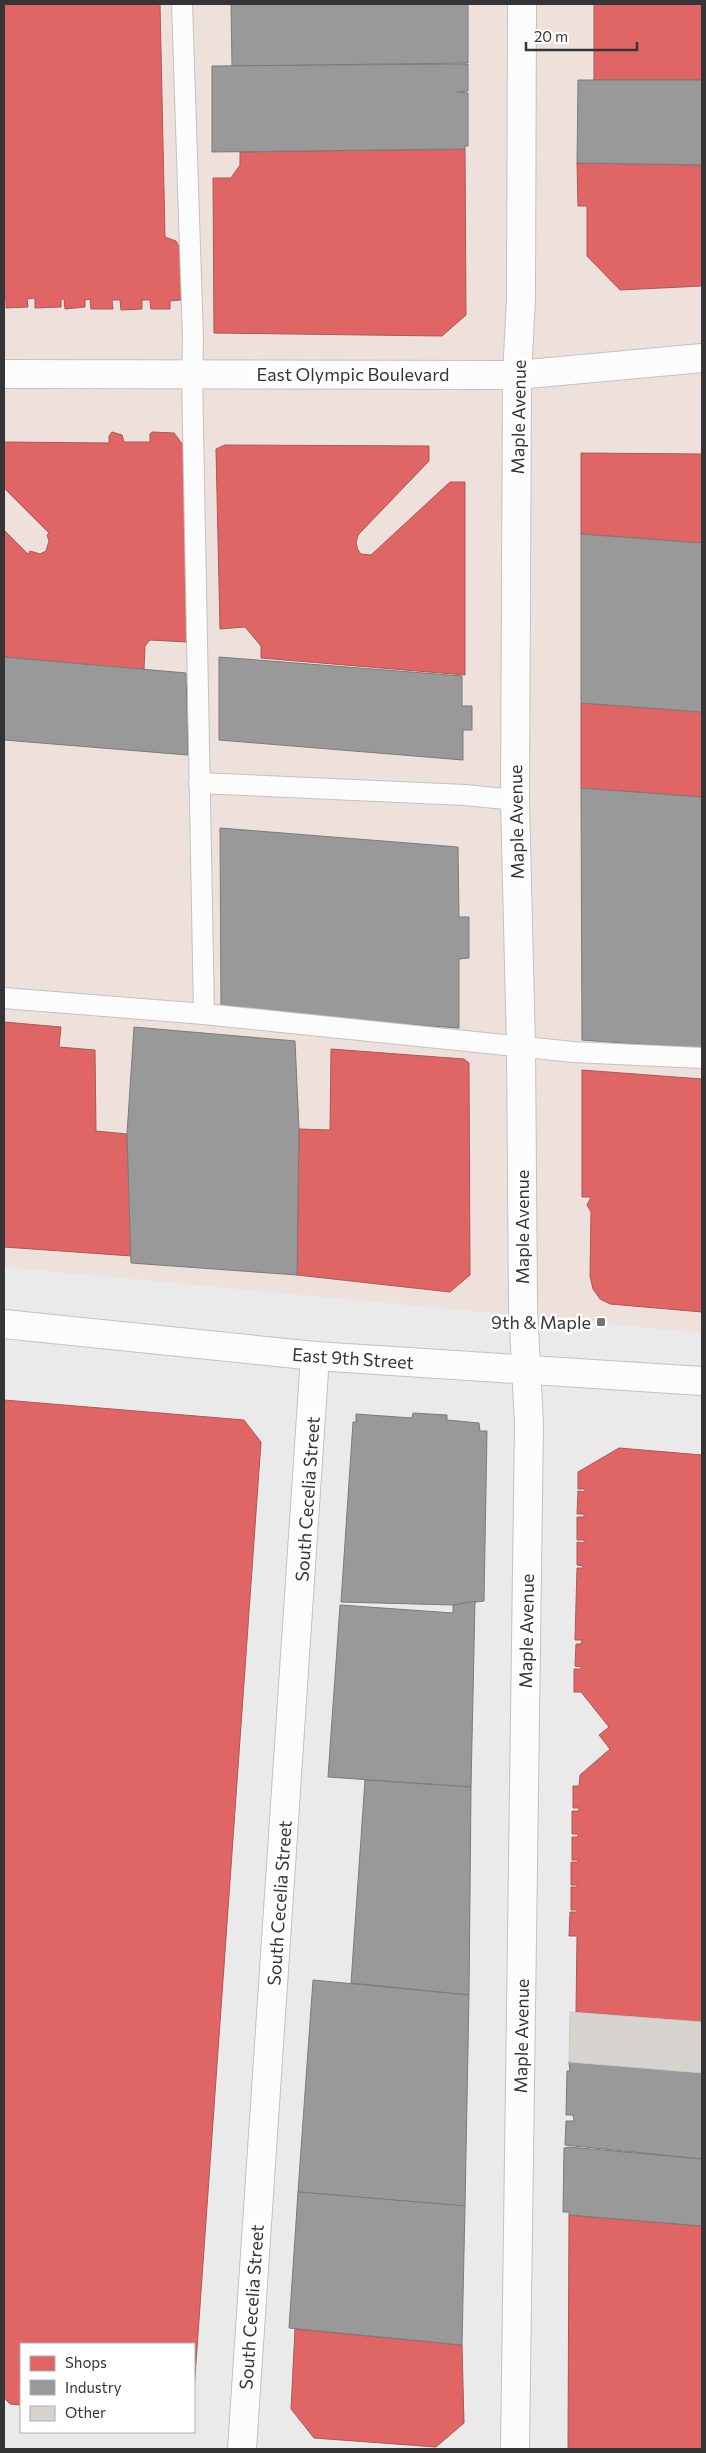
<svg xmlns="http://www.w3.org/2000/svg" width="706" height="2453" font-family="Commissioner,sans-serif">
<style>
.commercial{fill:#eee1db}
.shops{fill:#e06666;stroke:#ad5758}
.industry{fill:#999;stroke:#7b7b7b}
.building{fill:#d7d3ce;stroke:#cbcbcb}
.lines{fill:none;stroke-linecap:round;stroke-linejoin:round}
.service-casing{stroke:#c2c2c3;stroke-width:22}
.minor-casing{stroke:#c2c2c3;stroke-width:30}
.tertiary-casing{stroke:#c2c2c3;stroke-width:30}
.secondary-casing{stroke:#c2c2c3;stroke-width:30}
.service{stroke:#fcfcfc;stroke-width:20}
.minor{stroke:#fcfcfc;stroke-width:28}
.tertiary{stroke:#fcfcfc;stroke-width:28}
.secondary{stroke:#fcfcfc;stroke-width:28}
.poi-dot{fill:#747475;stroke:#fff;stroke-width:2}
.labels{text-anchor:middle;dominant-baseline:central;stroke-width:5;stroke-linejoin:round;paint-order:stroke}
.street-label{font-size:18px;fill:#353436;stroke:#fff}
.poi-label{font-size:18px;fill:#353436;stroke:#fff;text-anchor:end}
</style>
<rect width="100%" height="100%" fill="#eaeaeb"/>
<polygon class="commercial" points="4,4 702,4 702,1333 4,1267"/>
<g class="shops">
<polygon points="4,4 160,4 165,237 176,241 180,248 181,300 170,301 170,309 151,309 150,300 142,300 142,309 121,310 120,300 112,300 113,309 91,309 90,299 85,300 85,307 65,309 64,299 61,299 61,307 35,308 35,298 27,299 28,307 6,308 6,299 4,299"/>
<rect x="594" y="4" width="108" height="76"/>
<polygon points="465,149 466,315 442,336 214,333 213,178 231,178 240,165 240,152"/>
<polygon points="577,163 702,165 702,286 620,290 587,256 587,206 578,206"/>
<polygon points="112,432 122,435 124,442 150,442 150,434 152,432 174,433 186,449 190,616 186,617 187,642 150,640 145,646 144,670 4,657 4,530 28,554 30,551 40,554 46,551 49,541 47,535 49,533 4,488 4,442 109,443 109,436"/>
<polygon points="225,445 429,446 429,461 358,535 356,543 358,550 361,554 371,555 450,482 465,482 465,675 261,658 261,646 245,627 220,629 216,449"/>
<polygon points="581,453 702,454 702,543 581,534"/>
<polygon points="581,703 702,712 702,797 581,788"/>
<polygon points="4,1022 61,1027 59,1047 95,1050 96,1131 127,1134 132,1256 4,1247"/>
<polygon points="331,1049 464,1059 469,1063 470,1275 450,1292 297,1275 299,1129 330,1130"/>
<polygon points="582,1070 702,1079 702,1312 610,1304 600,1299 593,1289 590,1276 591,1212 587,1205 591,1197 582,1197"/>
<polygon points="4,1400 244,1420 261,1442 194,2391 194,2344 21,2344 21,2405 10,2404 4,2398"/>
<polygon points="619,1448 702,1455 702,2022 576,2012 577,1936 569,1936 570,1912 577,1912 577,1910 571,1910 571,1887 577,1887 577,1885 571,1885 571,1862 578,1862 578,1860 572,1860 572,1837 578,1837 578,1834 572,1834 572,1811 579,1811 579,1808 573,1808 573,1786 579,1786 580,1775 610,1749 599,1735 609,1727 581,1692 574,1692 574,1669 581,1669 582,1667 575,1666 576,1644 581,1644 582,1640 575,1640 577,1568 583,1568 583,1566 577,1565 577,1542 584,1543 584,1540 577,1540 577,1517 584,1517 584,1514 577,1514 578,1491 585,1492 585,1489 578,1489 578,1472"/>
<polygon points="569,2215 702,2226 702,2449 568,2449"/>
<polygon points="295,2329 462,2345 464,2423 436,2447 314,2438 291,2409"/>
</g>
<g class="industry">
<polygon points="231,4 468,4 468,63 232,66"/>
<polygon points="468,64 468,91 457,92 468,93 468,146 465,146 465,149 212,152 212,66"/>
<polygon points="578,80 702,80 702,165 577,163"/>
<polygon points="581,534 702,543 702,712 581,703"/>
<polygon points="4,657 186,673 188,755 4,740"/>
<polygon points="219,657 462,676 462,706 472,706 472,730 463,730 463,760 219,740"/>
<polygon points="581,788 702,797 702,1049 582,1040"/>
<polygon points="220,828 458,847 459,917 469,917 469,958 459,959 459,1028 221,1011"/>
<polygon points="134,1027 295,1041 299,1129 297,1275 131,1263 127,1134"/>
<polygon points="413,1413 447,1415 447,1420 479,1423 480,1431 487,1431 484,1601 453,1605 341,1602 353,1422 356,1422 356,1414 412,1418"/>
<polygon points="475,1601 471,1787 328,1777 340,1605 453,1613 453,1605"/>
<polygon points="365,1780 471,1787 469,1995 351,1983"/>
<polygon points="313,1980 469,1995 465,2206 298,2192"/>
<polygon points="569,2062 702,2073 702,2159 565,2145 566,2121 574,2121 573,2115 566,2115 567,2071 570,2071"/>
<polygon points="569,2147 702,2159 702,2226 569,2215 569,2212 563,2212 564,2148"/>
<polygon points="298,2192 465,2206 462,2345 289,2328"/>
</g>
<polygon class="building" points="570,2012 702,2022 702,2073 569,2062"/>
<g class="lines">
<defs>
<g id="service">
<polyline points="182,4 193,339 192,374 204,1014"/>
<polyline points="199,783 465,795 515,800"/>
<polyline points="4,998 204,1014 573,1052 702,1058"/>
</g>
<polyline id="minor" points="242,2449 315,1356"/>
<g id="tertiary">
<polyline points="4,374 517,375 702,358"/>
<polyline points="515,2449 529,1424 523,1307 521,1047 515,800 517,375 521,299 522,4"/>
</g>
<polyline id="secondary" points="4,1324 315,1356 702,1381"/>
</defs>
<use href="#service" class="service-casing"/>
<use href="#minor" class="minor-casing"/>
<use href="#tertiary" class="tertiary-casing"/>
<use href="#secondary" class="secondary-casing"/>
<use href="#service" class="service"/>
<use href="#minor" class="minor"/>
<use href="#tertiary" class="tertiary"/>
<use href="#secondary" class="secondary"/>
</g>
<rect class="poi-dot" x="596" y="1317" width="10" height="10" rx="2.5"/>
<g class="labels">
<g class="street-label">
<text x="353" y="374">East Olympic Boulevard</text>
<text transform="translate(518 417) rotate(-89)">Maple Avenue</text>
<text transform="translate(516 822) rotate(-91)">Maple Avenue</text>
<text transform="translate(522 1227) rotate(-90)">Maple Avenue</text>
<text transform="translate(353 1358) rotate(4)">East 9th Street</text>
<text transform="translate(307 1499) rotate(-86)">South Cecelia Street</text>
<text transform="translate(526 1631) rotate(-89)">Maple Avenue</text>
<text transform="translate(279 1903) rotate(-86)">South Cecelia Street</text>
<text transform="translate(521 2036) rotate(-89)">Maple Avenue</text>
<text transform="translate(251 2307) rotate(-86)">South Cecelia Street</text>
</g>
<g class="poi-label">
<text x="591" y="1322">9th &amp; Maple</text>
</g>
</g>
<rect width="706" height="2453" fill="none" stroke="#353436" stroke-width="10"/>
<rect x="20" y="2343" width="175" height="90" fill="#ffffff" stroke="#aeaeaf"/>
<rect x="30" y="2356" width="25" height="15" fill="#e06666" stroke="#aeaeaf"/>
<text x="65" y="2368" font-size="15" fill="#353436">Shops</text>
<rect x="30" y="2380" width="25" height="15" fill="#999999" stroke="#aeaeaf"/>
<text x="65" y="2393" font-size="15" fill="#353436">Industry</text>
<rect x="30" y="2406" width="25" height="15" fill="#d7d3ce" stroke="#aeaeaf"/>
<text x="65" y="2418" font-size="15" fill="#353436">Other</text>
<path d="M526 42v8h111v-8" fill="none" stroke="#353436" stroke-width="2.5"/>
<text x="534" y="42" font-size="15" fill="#353436" stroke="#ffffff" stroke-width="4" paint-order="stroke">20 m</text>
</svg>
